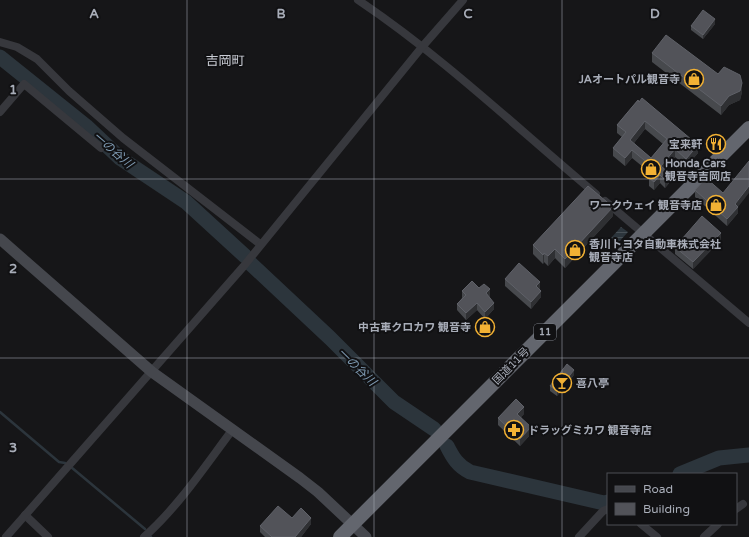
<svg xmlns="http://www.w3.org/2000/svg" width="749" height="537" font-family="'Varela Round','Noto Sans JP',sans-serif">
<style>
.water{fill:url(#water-rules)}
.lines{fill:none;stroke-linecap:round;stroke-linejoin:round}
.stream{stroke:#2c353c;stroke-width:2.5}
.river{stroke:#2c353c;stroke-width:15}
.street{stroke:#37383d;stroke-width:8}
.secondary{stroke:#45474d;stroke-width:11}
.highway{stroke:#63666e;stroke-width:14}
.wall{fill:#47494d;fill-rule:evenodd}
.shaded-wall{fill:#2f3033}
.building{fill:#525359;stroke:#5f6168;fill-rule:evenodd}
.grid{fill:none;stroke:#a8adb8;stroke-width:1;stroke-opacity:0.55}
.labels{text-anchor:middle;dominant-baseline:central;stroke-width:4;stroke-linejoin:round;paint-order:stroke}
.shield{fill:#111113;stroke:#7b7e86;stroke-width:1}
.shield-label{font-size:10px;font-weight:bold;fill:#a8adb8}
.poi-label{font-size:11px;font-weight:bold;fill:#a8adb8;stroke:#111113;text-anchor:end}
.street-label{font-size:11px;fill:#a8adb8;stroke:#111113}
.water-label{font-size:12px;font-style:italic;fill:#7f9bb3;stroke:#111113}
.quarter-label{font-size:13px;fill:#c9ccd4;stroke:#111113}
.grid-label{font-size:13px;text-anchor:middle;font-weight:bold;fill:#a8adb8;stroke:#111113;stroke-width:4;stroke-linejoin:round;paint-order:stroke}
</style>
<defs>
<pattern id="water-rules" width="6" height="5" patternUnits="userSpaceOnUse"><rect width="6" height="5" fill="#2c353c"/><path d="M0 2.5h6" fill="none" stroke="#485056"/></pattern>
</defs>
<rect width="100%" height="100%" fill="#161618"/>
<polygon class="water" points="621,227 628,232 617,244 611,238"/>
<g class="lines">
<g class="stream">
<polyline points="0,412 59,462 65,463"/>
<polyline points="71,467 145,529"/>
<polyline points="150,536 151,537"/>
</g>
<g class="river">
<polyline points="0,57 86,126 120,158 186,202 245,256"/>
<polyline points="251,264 330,338 394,402 434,429"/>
<path d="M 447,446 C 453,458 458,466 470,472 L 604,503 L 608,502"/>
<polyline points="680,474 719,458 749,455"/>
</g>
<g class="street">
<path d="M 358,0 C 443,57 517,128 596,194"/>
<polyline points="0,42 17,47 37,59 69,91 123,138 260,244"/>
<polyline points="0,112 24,84 101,148"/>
<polyline points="605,201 749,323"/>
<polyline points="736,509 743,504"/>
<polyline points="25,515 48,537"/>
<polyline points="641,524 657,537"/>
<polyline points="6,537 243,267 422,47 463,0"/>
<path d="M 144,537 C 179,506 205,466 233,429"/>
<polyline points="579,537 603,511 608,509"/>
<polyline points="704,537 718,524"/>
</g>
<polyline class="secondary" points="0,239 152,372 300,478 318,492 366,537"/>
<polyline class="highway" points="340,537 749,128"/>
</g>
<g class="wall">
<polygon points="715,24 703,39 691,30 691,26"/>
<polygon points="652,53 742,92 740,100 729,105 721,115 652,62"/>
<path d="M 638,100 L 698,153 L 686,167 L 675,157 L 665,169 L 670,182 L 665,188 L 660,183 L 654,190 L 649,186 L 649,178 L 650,177 L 648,175 L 648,171 L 632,158 L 625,166 L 613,156 L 613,148 L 622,137 L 617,133 L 617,125 ZM 645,129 L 663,144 L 651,158 L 634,143 Z"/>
<polygon points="711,142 721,144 716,149 711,145"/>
<polygon points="695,190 738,207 738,213 727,226 695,197"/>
<polygon points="613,216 565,268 555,258 548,266 544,262 543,264 533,254 533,245"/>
<polygon points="721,240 693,269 675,254 675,247"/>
<polygon points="505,279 540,289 541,297 531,309 505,286"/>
<polygon points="462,291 490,296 489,297 494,309 485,319 477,310 466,320 457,310 457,304 462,298"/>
<polygon points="574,375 557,396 550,391 550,386"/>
<polygon points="524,414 521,417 531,434 520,446 498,425 498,418"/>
<polygon points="292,518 311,524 301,537 265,537 260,532 260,526"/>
</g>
<g class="shaded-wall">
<polygon points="715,19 715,24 703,39 703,35"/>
<polygon points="742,83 742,92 740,100 729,105 721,115 721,106 729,96"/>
<polygon points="645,121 645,129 630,148 630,140"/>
<polygon points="721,141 721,144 716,149 716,147"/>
<polygon points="698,145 698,153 686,167 686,159"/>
<polygon points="675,149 675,157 661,174 661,166"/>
<polygon points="632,150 632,158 625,166 625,158"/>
<polygon points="670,174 670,182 665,188 665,180"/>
<polygon points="660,175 660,183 654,190 654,182"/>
<polygon points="749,186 749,193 738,207 738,213 727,226 727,219 735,204"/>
<polygon points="613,207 613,216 565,268 565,259"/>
<polygon points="721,233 721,240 693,269 693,262"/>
<polygon points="555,249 555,258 548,266 548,256"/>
<polygon points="544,253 544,262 543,264 543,255"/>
<polygon points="540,282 540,289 536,293 536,286"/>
<polygon points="490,289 490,296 486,300 486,293"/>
<polygon points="541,291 541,297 531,309 531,302"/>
<polygon points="477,303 477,310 466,320 466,313"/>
<polygon points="494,303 494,309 485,319 485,312"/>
<polygon points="574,370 574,375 557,396 557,391"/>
<polygon points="524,407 524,414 517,421 517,414"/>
<polygon points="531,427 531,434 520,446 520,439"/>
<polygon points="311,518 311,524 301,537 295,537"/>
</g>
<g class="building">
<polygon points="703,10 715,19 703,35 691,26"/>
<polygon points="666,35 718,74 724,67 740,75 742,83 740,91 729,96 721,106 652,53"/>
<path d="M 642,98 L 698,145 L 686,159 L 675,149 L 661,166 L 670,174 L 665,180 L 660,175 L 654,182 L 649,178 L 654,172 L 648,167 L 650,165 L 632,150 L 625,158 L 613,148 L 626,132 L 617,125 L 638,100 L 639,102 ZM 645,121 L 667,139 L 651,158 L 630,140 Z"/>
<polygon points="716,137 721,141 716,147 711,142"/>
<polygon points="749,161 749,186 735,204 738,207 727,219 695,190 706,178 723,193"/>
<polygon points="588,186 613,207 565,259 555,249 548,256 544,253 543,255 533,245"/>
<polygon points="702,216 721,233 693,262 675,247"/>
<polygon points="519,263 540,282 536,286 541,291 531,302 505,279"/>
<polygon points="472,281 479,288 484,284 490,289 486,293 494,303 485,312 477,303 466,313 457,304 466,295 462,291"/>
<polygon points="567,364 574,370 557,391 550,386"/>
<polygon points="516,399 524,407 517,414 531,427 520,439 498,418"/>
<polygon points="278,506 292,518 301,508 311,518 295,537 272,537 260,526"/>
</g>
<path class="grid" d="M 187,0 L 187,537M 374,0 L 374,537M 562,0 L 562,537M 0,179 L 749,179M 0,358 L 749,358"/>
<defs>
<symbol id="shop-ring" viewBox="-11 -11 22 22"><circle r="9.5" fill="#111113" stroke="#f2b134" stroke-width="1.5"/><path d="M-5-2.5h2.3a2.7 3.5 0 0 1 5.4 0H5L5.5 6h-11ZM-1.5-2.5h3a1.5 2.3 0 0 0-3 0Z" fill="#f2b134"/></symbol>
<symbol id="restaurant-ring" viewBox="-11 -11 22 22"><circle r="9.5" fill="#111113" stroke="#f2b134" stroke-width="1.5"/><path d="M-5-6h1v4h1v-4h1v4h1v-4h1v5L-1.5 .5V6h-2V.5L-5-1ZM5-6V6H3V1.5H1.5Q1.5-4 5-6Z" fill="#f2b134"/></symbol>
<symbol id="bar-ring" viewBox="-11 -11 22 22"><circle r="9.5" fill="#111113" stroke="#f2b134" stroke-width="1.5"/><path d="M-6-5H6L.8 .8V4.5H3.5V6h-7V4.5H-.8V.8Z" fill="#f2b134"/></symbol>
<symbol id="pharmacy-ring" viewBox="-11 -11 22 22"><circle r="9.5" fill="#111113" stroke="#f2b134" stroke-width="1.5"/><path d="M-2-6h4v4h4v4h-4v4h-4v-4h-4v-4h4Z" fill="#f2b134"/></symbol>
</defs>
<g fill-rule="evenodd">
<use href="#shop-ring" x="683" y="68" width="22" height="22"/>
<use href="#restaurant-ring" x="705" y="133" width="22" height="22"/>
<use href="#shop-ring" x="640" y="158" width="22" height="22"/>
<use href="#shop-ring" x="705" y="194" width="22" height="22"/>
<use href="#shop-ring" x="564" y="239" width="22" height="22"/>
<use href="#shop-ring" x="474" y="316" width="22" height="22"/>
<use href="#bar-ring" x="551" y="372" width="22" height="22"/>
<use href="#pharmacy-ring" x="503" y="419" width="22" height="22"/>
</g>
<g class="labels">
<rect class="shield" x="534" y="324" width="22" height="16" rx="3"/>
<g class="shield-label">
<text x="545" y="332">11</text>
</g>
<g class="poi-label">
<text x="680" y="79">JAオートパル観音寺</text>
<text x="702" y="144">宝来軒</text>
<text x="665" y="163" text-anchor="start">Honda Cars<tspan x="665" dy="13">観音寺吉岡店</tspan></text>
<text x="702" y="205">ワークウェイ 観音寺店</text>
<text x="589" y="244" text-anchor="start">香川トヨタ自動車株式会社<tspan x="589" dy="13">観音寺店</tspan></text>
<text x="471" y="327">中古車クロカワ 観音寺</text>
<text x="576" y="383" text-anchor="start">喜八亭</text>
<text x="528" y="430" text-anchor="start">ドラッグミカワ 観音寺店</text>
</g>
<g class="street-label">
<text transform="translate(511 366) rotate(-45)">国道11号</text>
</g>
<g class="water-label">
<text transform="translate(113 150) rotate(41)">一の谷川</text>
<text transform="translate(357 367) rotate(44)">一の谷川</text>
</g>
<g class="quarter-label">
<text x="225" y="61">吉岡町</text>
</g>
</g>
<g class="grid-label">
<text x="94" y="18">A</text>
<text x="281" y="18">B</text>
<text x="468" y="18">C</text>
<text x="655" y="18">D</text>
<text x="13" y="94">1</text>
<text x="13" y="273">2</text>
<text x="13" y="452">3</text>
</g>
<rect x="607" y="473" width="130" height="52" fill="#111113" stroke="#4d4f55"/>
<rect x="615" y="486" width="20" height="6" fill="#45474d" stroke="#4d4f55"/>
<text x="643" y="493" font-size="12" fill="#a8adb8">Road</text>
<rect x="615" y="503" width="20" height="12" fill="#525359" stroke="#4d4f55"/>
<text x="643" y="513" font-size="12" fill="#a8adb8">Building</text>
</svg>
